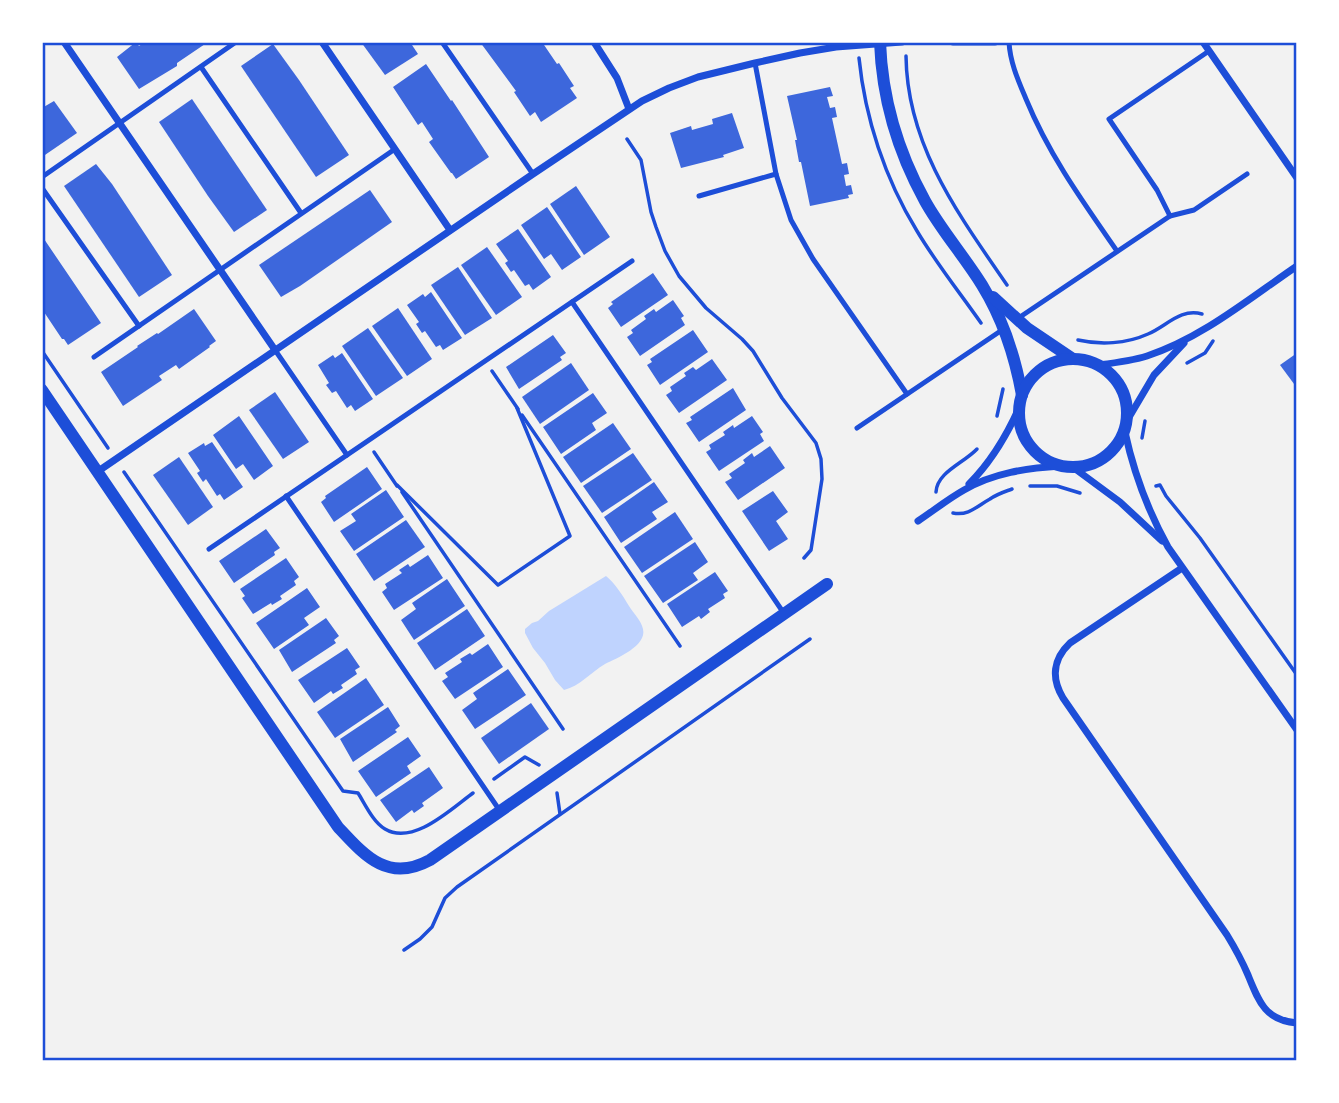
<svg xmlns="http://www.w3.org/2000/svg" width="1339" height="1103" font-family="'PT Sans Narrow',sans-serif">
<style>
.water{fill:#bfd3fe}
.building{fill:#3d67dc}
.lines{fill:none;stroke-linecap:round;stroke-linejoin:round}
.path{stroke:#1d4ed8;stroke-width:3.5}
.service{stroke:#1d4ed8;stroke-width:5}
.minor{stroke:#1d4ed8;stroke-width:7}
.tertiary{stroke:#1d4ed8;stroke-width:12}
.neatline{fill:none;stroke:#1d4ed8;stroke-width:2.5}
</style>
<rect width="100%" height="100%" fill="#f2f2f2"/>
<path class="water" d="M 606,576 C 615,583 623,596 629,606 C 634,614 641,620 643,629 C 647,646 617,658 605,664 C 591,672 580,686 564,690 L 555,680 L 545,663 L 533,648 L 525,633 L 525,629 L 532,623 L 538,621 L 549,611 Z"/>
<g class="building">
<polygon points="136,42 139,46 145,42 208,42 177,63 177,66 139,89 117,57"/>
<polygon points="361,42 410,42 418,54 385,75"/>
<polygon points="480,42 542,42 557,64 559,63 574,86 570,88 577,98 541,122 535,112 530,116 514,92 516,91"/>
<polygon points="273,44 299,80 349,155 316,177 241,66"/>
<polygon points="426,64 451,101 452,100 489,157 456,179 452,173 451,173 429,142 433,139 422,122 418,125 393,87"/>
<polygon points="830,87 833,96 827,97 830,108 835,107 837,117 832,118 842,164 847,163 849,174 844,175 846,186 851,185 853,194 848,195 849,198 810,206 801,162 799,162 795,140 797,140 787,96"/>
<polygon points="192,99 267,210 234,232 208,196 159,122"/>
<polygon points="54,101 77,133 42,157 42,108"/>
<polygon points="732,113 744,148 723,155 724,157 681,168 670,133 691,126 692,130 713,124 712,119"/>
<polygon points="96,164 112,184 172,275 139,297 64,186"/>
<polygon points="576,186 610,237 584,255 550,204"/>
<polygon points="370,190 392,222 300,286 281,297 259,265"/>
<polygon points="547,207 581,257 562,270 551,254 544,259 521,225"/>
<polygon points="518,229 551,277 533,290 529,284 525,286 514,270 511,272 505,263 508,261 496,244"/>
<polygon points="42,236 101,323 68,345 64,339 62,339 42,309"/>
<polygon points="487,247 522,297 496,315 461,265"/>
<polygon points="458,267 492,318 465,335 431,285"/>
<polygon points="653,273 668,295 621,327 608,308 613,304 611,302"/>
<polygon points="431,292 462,338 443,350 440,345 436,347 425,331 422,333 416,324 419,322 407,305 423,294 425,297"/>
<polygon points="673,300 684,316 681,318 685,325 640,356 627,337 633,333 631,330 646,319 644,316 654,309 656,312"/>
<polygon points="398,308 432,359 407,376 372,326"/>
<polygon points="194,309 216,341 209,346 210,347 179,369 176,365 159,376 162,380 123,406 101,372 138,347 137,346 157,333 158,334"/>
<polygon points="368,328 403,378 376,396 342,346"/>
<polygon points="693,330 708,352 660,385 647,365 652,362 650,359"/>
<polygon points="553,335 566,353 560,357 562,360 519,389 506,367"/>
<polygon points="342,353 373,399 355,411 351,405 347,408 336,391 332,393 326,385 329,383 318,365 333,355 335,358"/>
<polygon points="1297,353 1297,388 1280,365"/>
<polygon points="712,359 727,380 679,413 666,395 672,391 670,387 686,376 684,373 693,367 696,370"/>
<polygon points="571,363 589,390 540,424 522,397"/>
<polygon points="733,388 746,410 699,442 686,423 692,420 690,417"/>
<polygon points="275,392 309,442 283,459 249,410"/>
<polygon points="593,393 607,413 592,423 596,430 561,454 543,427"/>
<polygon points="239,416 273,466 254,480 243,464 236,469 213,435"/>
<polygon points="752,416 763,432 760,434 764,441 719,471 706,452 711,449 709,445 725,435 723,432 733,425 734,428"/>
<polygon points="613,423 631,449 581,483 563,457"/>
<polygon points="212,442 243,487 224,500 220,494 217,496 206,479 203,482 197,473 200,471 188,453 204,443 205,446"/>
<polygon points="770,446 785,468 738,500 725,482 732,478 729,474 745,463 743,460 752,453 754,457"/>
<polygon points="633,453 652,480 602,513 583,486"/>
<polygon points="179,457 213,507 188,525 153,475"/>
<polygon points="367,467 382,489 334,522 321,502 326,498 325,496"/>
<polygon points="654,482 668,502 652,512 657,519 621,543 604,517"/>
<polygon points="386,490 404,517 354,551 340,531 356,521 351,514"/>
<polygon points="773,491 788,512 776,521 788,539 769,551 742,511"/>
<polygon points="675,512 693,539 642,573 624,547"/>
<polygon points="406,520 425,547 374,581 356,554"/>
<polygon points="266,529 280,548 274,552 275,555 234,583 219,561"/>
<polygon points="695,542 708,562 693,573 698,580 663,603 644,576"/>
<polygon points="428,555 443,578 394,610 382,592 387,588 385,584 402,573 399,570 408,564 410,567"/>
<polygon points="286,558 299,577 294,581 296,585 280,596 282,599 272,605 271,603 253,614 242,598 245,596 240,589"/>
<polygon points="715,572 728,591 723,594 725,598 708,609 710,612 701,619 699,616 682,627 667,604"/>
<polygon points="447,579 465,606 414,640 401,620 416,609 412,603"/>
<polygon points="307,588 320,607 304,618 309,625 274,649 256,623"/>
<polygon points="467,609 485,636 435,670 417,643"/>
<polygon points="326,618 339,636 334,640 336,643 292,672 279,650"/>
<polygon points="488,644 503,667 455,699 442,681 448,677 445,673 462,662 460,659 470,653 472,655"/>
<polygon points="347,648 360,667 355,670 357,674 341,685 343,688 333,694 331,691 314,703 298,680"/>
<polygon points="508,669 526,695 475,729 462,710 477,699 473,693"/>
<polygon points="366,678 384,705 335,738 317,712"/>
<polygon points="531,703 549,729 499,764 481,738"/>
<polygon points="388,707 400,726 395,730 397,732 353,762 340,739"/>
<polygon points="408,737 421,756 407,766 411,773 376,797 358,771"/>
<polygon points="429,767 443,788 422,803 424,806 414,813 412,810 396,822 380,800"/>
</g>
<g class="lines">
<g class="path">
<path d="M 906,56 C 907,146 959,215 1007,285"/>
<path d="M 859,58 C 865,118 885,179 917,231 C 936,263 960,293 981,323"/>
<polyline points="627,139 641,160 651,212 656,227 665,251 679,276 706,308 742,339 753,351 782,398 816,443 821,459 822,479 811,550 804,558"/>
<path d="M 1078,340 C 1100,345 1126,344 1148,334 C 1167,326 1180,308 1202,314"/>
<polyline points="42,351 108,448"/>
<polyline points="1187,363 1205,353 1213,341"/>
<polyline points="492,371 518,409"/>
<polyline points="522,415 680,646"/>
<polyline points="997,416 1003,389"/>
<polyline points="1142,438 1145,421"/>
<polyline points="374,452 397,486"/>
<path d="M 124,472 L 343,791 L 358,793 C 365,804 373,822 385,829 C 413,846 451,809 473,793"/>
<polyline points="397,485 498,585 570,536 517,408"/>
<polyline points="1030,486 1057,486 1080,493"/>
<polyline points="1156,486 1160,485 1166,496 1200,538 1297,675"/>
<polyline points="402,492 563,729"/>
<path d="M 936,492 C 937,472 964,463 977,449"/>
<path d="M 953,513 C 969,516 977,506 990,499 C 997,494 1004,492 1012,489"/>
<polyline points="494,779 525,757 539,765"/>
<polyline points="557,793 560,814"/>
<polyline points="404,950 420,939 432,927 445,898 457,887 810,639"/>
</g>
<g class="service">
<polyline points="442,42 533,174"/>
<path d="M 1009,42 C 1010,62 1018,80 1026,99 C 1049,155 1083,202 1117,251"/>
<polyline points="755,63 776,174 791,220 813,259 907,394"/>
<polyline points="201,67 301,213"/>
<polyline points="42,177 236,42"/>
<polyline points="42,188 139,326"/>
<polyline points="699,196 776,174"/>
<polyline points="1170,216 1157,190 1109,119 1209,51"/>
<polyline points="572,302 783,612"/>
<polyline points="1017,319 1170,216 1194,210 1247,174"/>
<polyline points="275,350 347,455"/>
<polyline points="94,357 395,149"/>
<polyline points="857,428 1002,330"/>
<polyline points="286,496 500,811"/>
<polyline points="209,549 632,261"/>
</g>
<g class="minor">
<polyline points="64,42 275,350"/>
<polyline points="322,42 450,230"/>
<polyline points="594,42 617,78 629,109"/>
<polyline points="953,42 995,42"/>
<polyline points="1203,42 1297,178"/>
<path d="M 1098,365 C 1114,363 1131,361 1147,356 C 1202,338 1250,298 1297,266"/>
<polyline points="1128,419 1154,375 1184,343"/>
<path d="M 1125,432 C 1134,474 1147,509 1168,547 L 1297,730"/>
<polyline points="1074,468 1120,502 1162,541"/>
<polyline points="97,472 533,174 642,101 669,88 698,77 755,63 800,53 836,47 902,42"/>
<path d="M 969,484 C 991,462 1006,437 1019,408"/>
<path d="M 918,521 C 933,511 948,499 964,490 C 993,473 1027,468 1061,466"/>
<path d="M 1182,568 L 1070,643 C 1053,659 1051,678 1063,698 L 1227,935 C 1235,948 1242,961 1248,975 C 1259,1002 1265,1020 1297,1023"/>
</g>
<g class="tertiary">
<path d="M 880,42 C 882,97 898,152 925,201 C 941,230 964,256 982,285 C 1003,319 1015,356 1022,395"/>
<polyline points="993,297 1027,328 1073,359"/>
<circle cx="1073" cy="413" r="54"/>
<path d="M 42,390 L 338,827 C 365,856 388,883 430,860 L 827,584"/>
</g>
</g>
<rect width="1339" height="1103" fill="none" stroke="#ffffff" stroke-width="88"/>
<rect x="44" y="44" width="1251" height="1015" class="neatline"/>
</svg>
